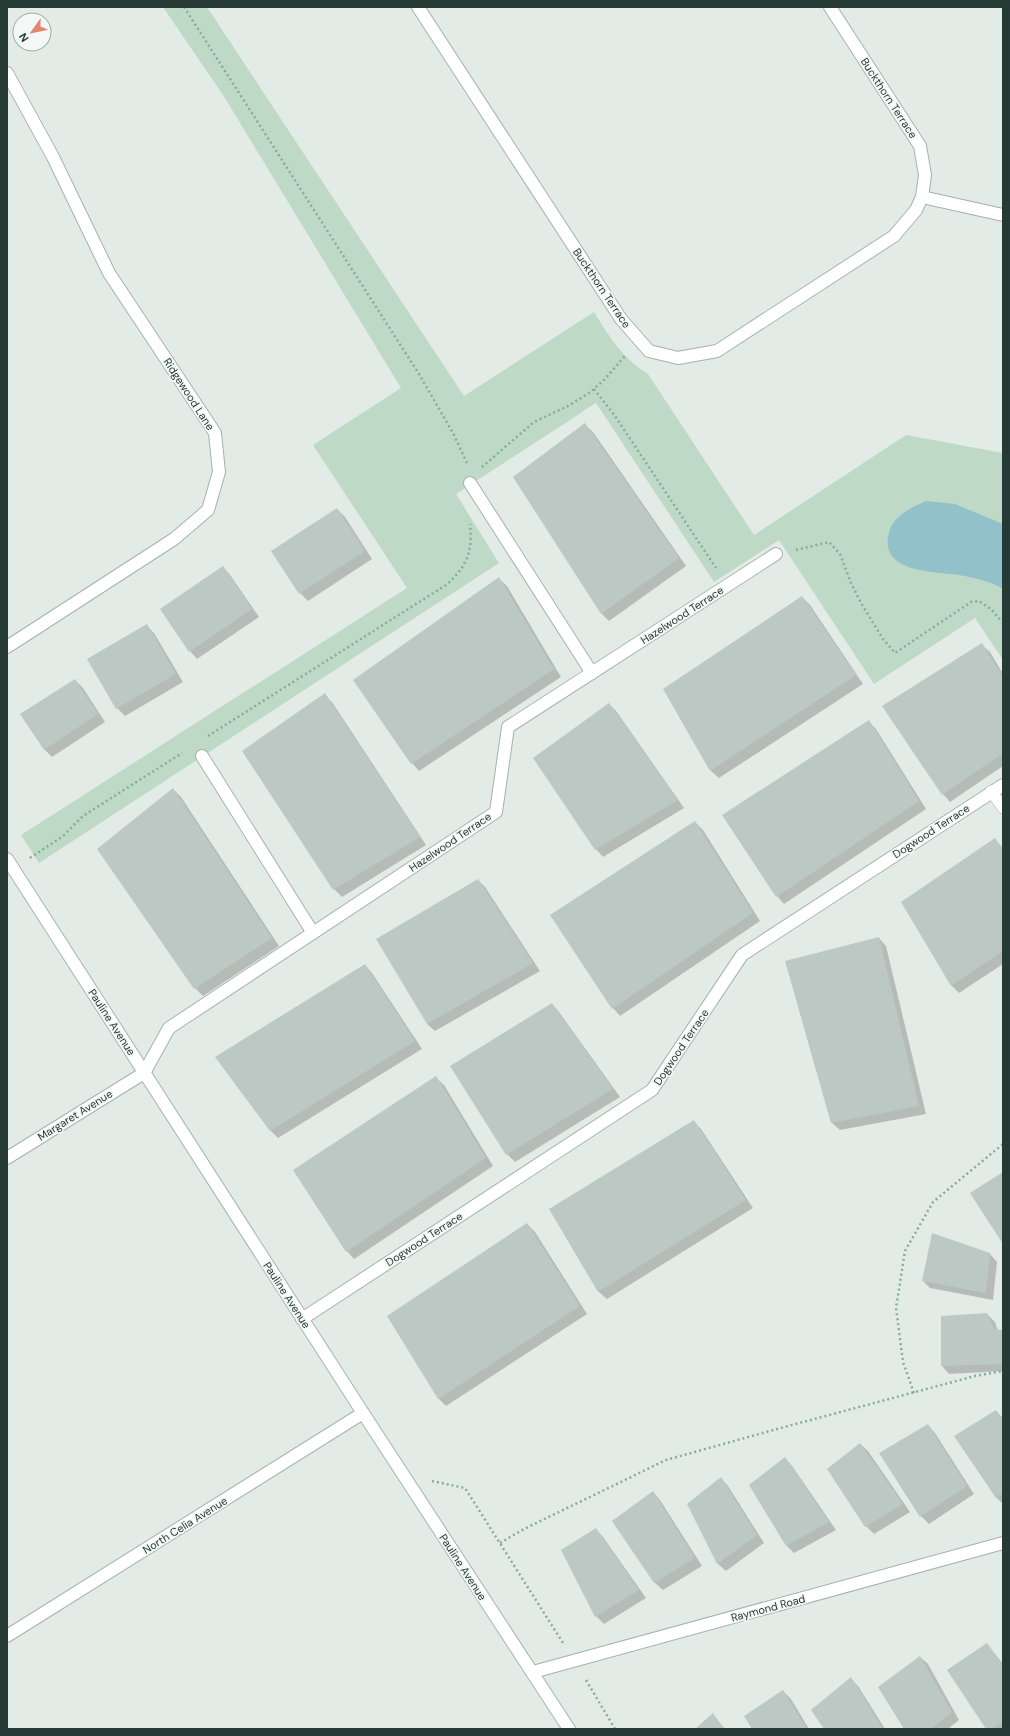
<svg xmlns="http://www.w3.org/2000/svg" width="1010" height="1736" font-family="'DM Sans',sans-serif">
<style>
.green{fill:#bedac6}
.water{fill:#92c1ca}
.shadow{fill:#0003}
.building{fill:#bcc8c3}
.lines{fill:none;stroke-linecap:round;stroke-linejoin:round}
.lane-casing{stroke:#a6b2ae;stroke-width:12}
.street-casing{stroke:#a6b2ae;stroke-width:14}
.secondary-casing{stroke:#a3b6af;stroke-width:14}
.path{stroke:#87aba0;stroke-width:2.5;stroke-dasharray:2 3;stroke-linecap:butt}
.lane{stroke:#fff;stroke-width:11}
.street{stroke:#fff;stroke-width:12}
.secondary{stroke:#fff;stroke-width:12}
.labels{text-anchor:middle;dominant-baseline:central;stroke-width:3.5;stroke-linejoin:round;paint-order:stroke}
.street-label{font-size:11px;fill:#253a34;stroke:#f3f8f6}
</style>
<rect width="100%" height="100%" fill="#e3ebe7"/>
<path class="green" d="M 163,7 L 207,7 L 464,396 L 594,312 C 609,336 623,359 648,374 L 754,535 L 906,435 L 1003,453 L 1003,660 L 975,618 L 874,684 L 779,540 L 714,582 L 596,403 L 456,494 L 499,563 L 39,863 L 21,835 L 407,588 L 313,445 L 401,388 L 223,95 Z"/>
<path class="water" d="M 926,501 L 955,504 L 1003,524 L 1003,589 C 992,582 978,579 965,576 C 941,571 882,575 888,537 C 891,516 909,509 926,501 Z"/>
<g class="shadow">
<polygon points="585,425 593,432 686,566 609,621 602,614"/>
<polygon points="337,509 345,517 372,559 308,601 300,593 272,552"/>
<polygon points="223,567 230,575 259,617 197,659 190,651"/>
<polygon points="499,579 507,586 561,677 419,771 412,763"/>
<polygon points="802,597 810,605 863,684 719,778 711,771 664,689"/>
<polygon points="146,625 154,633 183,682 125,716 117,708 88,660"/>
<polygon points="982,645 990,652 1003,674 1003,766 950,802 943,794"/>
<polygon points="75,680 83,688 105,722 52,757 44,749"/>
<polygon points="324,695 332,702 426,845 342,897 334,889"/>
<polygon points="609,704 616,711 684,808 603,857 596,849"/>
<polygon points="869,722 876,729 926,809 784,904 777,896"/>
<polygon points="173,789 181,797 279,946 203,996 195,988 99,849"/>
<polygon points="695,822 703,830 760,921 620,1016 613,1008"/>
<polygon points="995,840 1003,848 1003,964 959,993 952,986 903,903"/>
<polygon points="478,880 485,887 540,971 435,1031 427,1024"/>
<polygon points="879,938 886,946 926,1114 840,1130 832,1123"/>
<polygon points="365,965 372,973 422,1049 278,1138 270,1130"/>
<polygon points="552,1004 559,1012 620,1097 515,1162 507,1154"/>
<polygon points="436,1078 444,1085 493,1166 354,1259 347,1251"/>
<polygon points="694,1122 701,1129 753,1208 607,1299 599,1292 550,1209"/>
<polygon points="527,1224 535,1232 587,1314 446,1406 438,1398"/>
<polygon points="990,1254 997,1262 993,1300 930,1288 923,1281"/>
<polygon points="987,1314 995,1322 998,1331 1003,1332 1003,1371 949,1374 942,1366"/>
<polygon points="996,1411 1003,1418 1003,1504 996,1497"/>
<polygon points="928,1425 935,1433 974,1494 929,1524 921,1516"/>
<polygon points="860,1444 868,1451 910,1512 874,1534 866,1526 828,1469"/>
<polygon points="785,1458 792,1466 836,1530 794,1553 787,1546 750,1485"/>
<polygon points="721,1478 728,1486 764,1543 726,1571 718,1564 688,1504"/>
<polygon points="653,1492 660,1500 702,1566 663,1590 655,1583 614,1522"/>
<polygon points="596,1530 603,1537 646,1598 604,1624 596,1616"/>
<polygon points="987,1644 1003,1664 1003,1729 987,1729"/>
<polygon points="920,1657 928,1664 959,1720 948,1729 906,1729"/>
<polygon points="851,1679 858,1686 885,1729 825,1729"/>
<polygon points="783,1691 791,1699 809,1729 753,1729"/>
<polygon points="713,1715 725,1729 696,1729"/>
</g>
<g class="building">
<polygon points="585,423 679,558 601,614 513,477"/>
<polygon points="337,508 365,551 299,594 271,551"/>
<polygon points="223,566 252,609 189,652 160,609"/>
<polygon points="499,577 554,669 411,764 353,680"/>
<polygon points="802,596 856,675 710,771 663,689"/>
<polygon points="147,624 176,674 116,709 87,659"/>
<polygon points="982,643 1003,677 1003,753 942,795 882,706"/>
<polygon points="75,679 98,714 44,750 20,714"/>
<polygon points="325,693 420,837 333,890 242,751"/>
<polygon points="609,703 678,800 595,850 533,758"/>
<polygon points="869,720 919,801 776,897 722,815"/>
<polygon points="173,788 272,938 194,989 97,849"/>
<polygon points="695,821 753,913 612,1009 550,915"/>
<polygon points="995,838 1003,850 1003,951 951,986 901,902"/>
<polygon points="478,879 533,963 427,1024 376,939"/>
<polygon points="879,937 919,1106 831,1123 785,961"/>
<polygon points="365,964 415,1041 270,1131 215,1057"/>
<polygon points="552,1003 613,1089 506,1155 450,1066"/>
<polygon points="436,1076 486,1158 346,1252 293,1170"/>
<polygon points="694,1120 746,1200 598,1292 549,1209"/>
<polygon points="1003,1172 1003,1244 970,1193"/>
<polygon points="527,1223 580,1306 438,1399 387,1316"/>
<polygon points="932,1233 990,1253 986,1293 922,1281"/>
<polygon points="987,1313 994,1329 1003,1330 1003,1364 941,1366 941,1316"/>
<polygon points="996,1410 1003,1421 1003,1493 996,1498 954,1436"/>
<polygon points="928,1424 967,1486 920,1517 879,1453"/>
<polygon points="860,1443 903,1504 865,1527 827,1469"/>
<polygon points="785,1457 829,1522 786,1546 749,1485"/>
<polygon points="721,1477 757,1535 717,1564 687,1504"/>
<polygon points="653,1491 695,1558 654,1583 612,1521"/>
<polygon points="596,1528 639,1590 595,1617 561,1550"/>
<polygon points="987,1643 1003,1666 1003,1722 991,1729 986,1729 947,1670"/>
<polygon points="920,1656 952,1712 931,1729 904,1729 878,1687"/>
<polygon points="851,1677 883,1729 824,1729 811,1710"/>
<polygon points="783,1690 807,1729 752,1729 744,1716"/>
<polygon points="713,1713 724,1729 695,1729"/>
</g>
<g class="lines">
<defs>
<polyline id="lane" points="991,791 1003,808"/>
<g id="street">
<polyline points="418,7 621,319 649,351 678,358 717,351 894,236 916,210 922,197 925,175 920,146 830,7"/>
<polyline points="7,73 53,157 109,273 215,433 219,472 208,510 174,539 7,647"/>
<polyline points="922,197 1003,215"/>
<polyline points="470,483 592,673"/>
<polyline points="202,756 313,933"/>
<polyline points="7,1158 144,1073 169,1028 496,812 508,727 776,554"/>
<polyline points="302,1319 652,1090 742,955 1003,785"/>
<polyline points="7,1636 363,1413"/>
<polyline points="533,1672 1003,1543"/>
</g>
<polyline id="secondary" points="7,859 363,1413 569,1729"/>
</defs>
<use href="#lane" class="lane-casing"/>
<use href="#street" class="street-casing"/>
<use href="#secondary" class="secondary-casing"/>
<g class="path">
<polyline points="184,7 419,374 453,433 467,463"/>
<polyline points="594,389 615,416 716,568"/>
<polyline points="482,467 534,422 568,406 589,393 603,381 625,356"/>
<polyline points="796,550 829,542 840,554 851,583 861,603 883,639 895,653 971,602 979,601 991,609 1003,623"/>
<path d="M 208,736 L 446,585 C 466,568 473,552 470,524"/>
<polyline points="30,858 63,836 83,816 182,753"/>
<polyline points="914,1393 903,1362 896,1308 905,1251 933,1202 1003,1144"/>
<polyline points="432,1481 465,1488 563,1643"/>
<polyline points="500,1543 524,1529 666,1460 777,1429 975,1376 1003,1371"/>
<polyline points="586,1680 615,1729"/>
</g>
<use href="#lane" class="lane"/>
<use href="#street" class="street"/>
<use href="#secondary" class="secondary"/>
</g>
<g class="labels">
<g class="street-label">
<text transform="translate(889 98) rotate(57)">Buckthorn Terrace</text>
<text transform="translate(602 288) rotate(56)">Buckthorn Terrace</text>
<text transform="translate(189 394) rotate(57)">Ridgewood Lane</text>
<text transform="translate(682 615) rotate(-33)">Hazelwood Terrace</text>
<text transform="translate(931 831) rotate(-33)">Dogwood Terrace</text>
<text transform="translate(450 842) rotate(-34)">Hazelwood Terrace</text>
<text transform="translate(112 1022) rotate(57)">Pauline Avenue</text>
<text transform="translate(681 1047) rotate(-56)">Dogwood Terrace</text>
<text transform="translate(75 1115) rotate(-32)">Margaret Avenue</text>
<text transform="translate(424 1239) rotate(-33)">Dogwood Terrace</text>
<text transform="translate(287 1295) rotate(57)">Pauline Avenue</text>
<text transform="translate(185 1525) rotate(-32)">North Celia Avenue</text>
<text transform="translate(463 1567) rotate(57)">Pauline Avenue</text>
<text transform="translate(768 1608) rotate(-15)">Raymond Road</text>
</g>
</g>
<rect width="1010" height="1736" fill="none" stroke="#253a34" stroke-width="16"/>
<g transform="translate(32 32) rotate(237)"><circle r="19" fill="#f3f8f6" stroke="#a1aca8"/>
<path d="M0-3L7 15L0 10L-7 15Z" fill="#e2876b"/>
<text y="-6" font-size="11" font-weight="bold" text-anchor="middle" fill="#253a34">N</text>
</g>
</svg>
